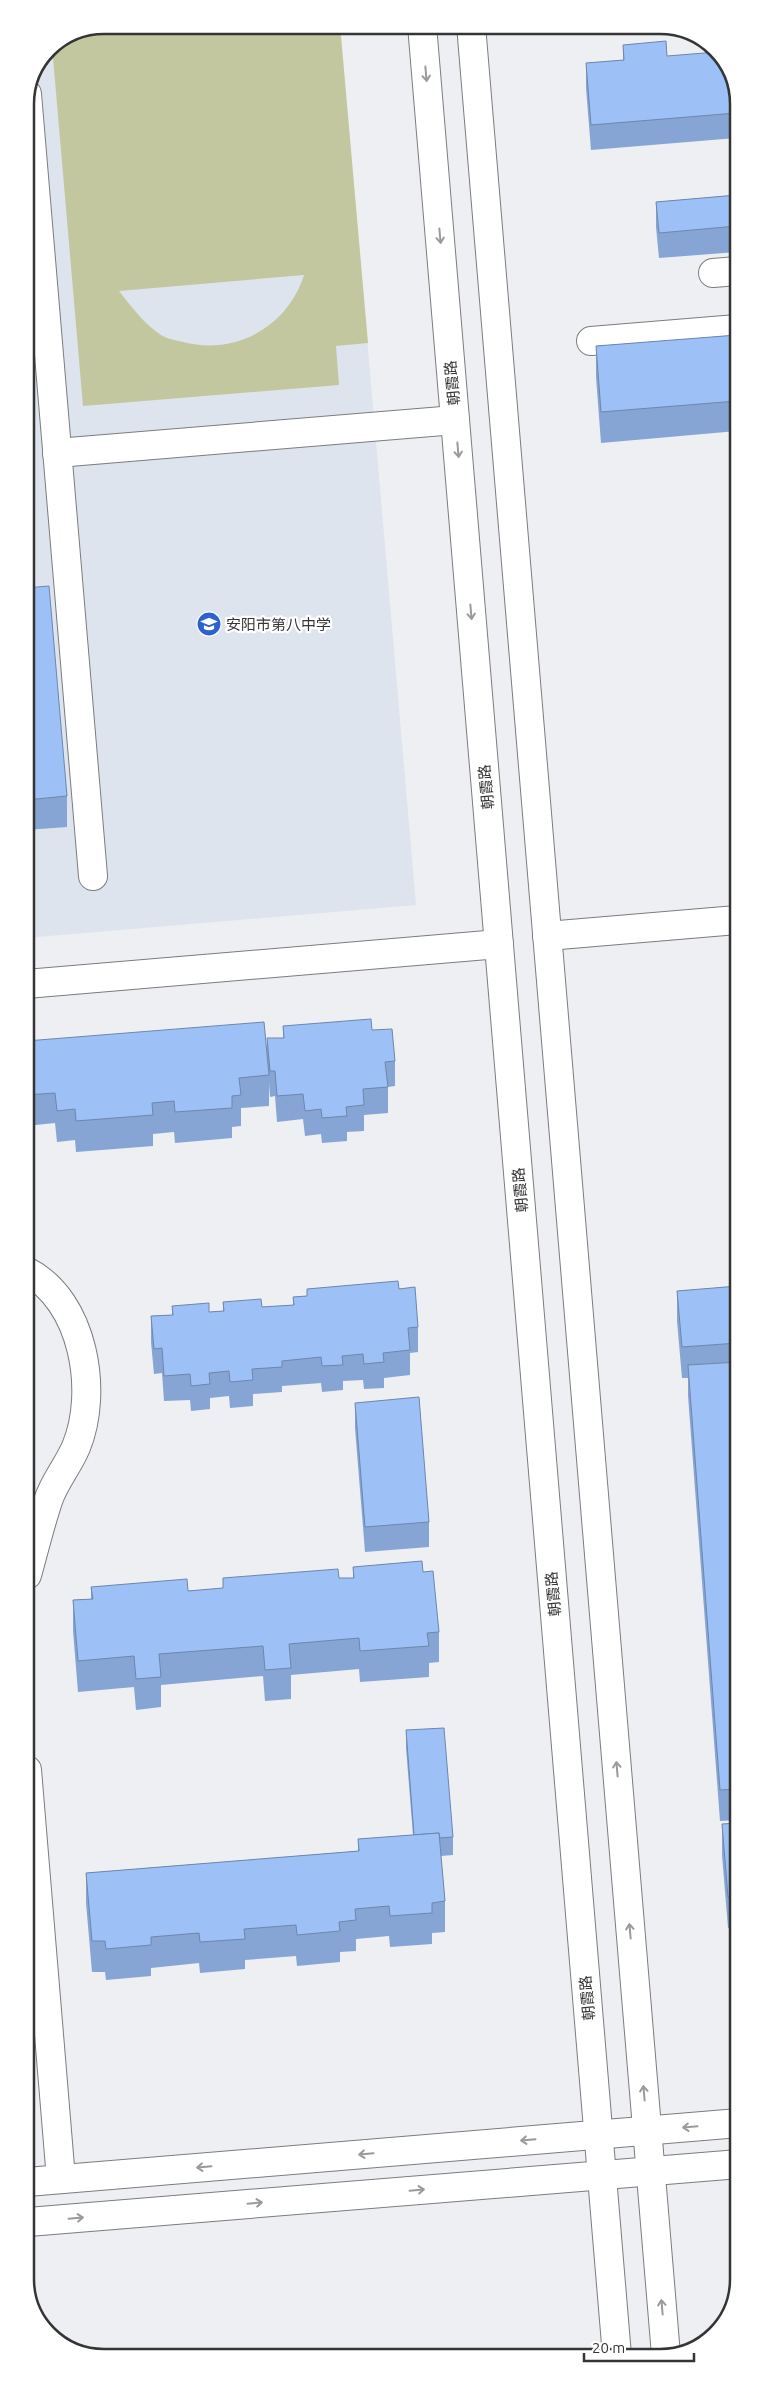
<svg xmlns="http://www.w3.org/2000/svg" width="764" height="2383" font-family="Ubuntu,'Noto Sans SC',sans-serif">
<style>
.built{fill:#dee4ed}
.green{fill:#c3c79f;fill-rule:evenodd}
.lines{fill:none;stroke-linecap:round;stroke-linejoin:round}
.minor-casing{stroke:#7b7c7e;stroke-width:30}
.minor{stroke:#fff;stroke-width:28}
.wall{fill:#87a5d4}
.building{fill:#9dc0f6;stroke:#6e86ac}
.oneway{stroke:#9a9a9a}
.labels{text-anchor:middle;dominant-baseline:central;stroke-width:4.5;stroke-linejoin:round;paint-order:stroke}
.street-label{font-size:15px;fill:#353536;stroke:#fff}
.poi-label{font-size:15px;fill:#353536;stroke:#fff;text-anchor:start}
.rim{fill:none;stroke:#353536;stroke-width:2.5}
</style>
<rect width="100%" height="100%" fill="#edeff2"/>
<polygon class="built" points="103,25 340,25 416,905 26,938 25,99 48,48"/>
<path class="green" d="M 103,25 L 340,25 L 368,343 L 336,346 L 339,385 L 83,406 L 52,46 ZM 304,275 C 288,326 236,356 183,342 C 176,340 167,339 161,335 C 144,324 131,306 119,291 Z"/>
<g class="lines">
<defs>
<g id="minor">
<polyline points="422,25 617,2356"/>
<polyline points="471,25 666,2355"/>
<polyline points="27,94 93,876"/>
<polyline points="713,273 737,271"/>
<polyline points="591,341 737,329"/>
<polyline points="57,453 455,420"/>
<polyline points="547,936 737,920"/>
<polyline points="26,984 499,944"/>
<path d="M 26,1271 C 84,1300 99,1392 76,1447 C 68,1466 54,1482 48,1501 C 40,1525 34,1550 27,1575"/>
<polyline points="27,1770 61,2179"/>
<polyline points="27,2182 739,2123"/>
<polyline points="28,2222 739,2164"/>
</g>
</defs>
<use href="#minor" class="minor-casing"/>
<use href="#minor" class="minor"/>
</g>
<g class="wall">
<polygon points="623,45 667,56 736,83 736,138 591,150 586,88 586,63 623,60"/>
<polygon points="737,195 737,252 659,258 656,227 656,202"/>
<polygon points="737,335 737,431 601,443 596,377 596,346"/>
<polygon points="26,588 67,796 67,827 26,830"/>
<polygon points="283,1026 372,1030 395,1061 395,1086 388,1087 388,1113 364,1115 364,1131 347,1132 347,1141 322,1143 321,1134 305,1136 303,1119 277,1122 275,1096 270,1097 269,1083 269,1106 241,1108 241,1126 232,1127 232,1138 175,1143 174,1132 153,1134 153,1146 76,1152 75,1140 57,1142 55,1123 26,1126 26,1041 267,1053 267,1038 283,1038"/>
<polygon points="738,1286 738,1820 720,1821 688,1396 688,1378 682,1378 677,1321 677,1291"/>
<polygon points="307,1289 399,1289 418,1327 418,1352 410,1353 410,1375 384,1378 384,1388 364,1389 363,1380 343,1381 343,1390 322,1392 321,1383 282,1386 282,1392 253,1394 253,1406 230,1408 229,1396 210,1398 210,1409 191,1411 190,1400 164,1401 162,1373 154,1374 151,1342 151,1316 172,1315 172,1306 209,1312 223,1311 223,1302 262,1307 293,1305 293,1297 307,1296"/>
<polygon points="355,1403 429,1522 429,1547 365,1552 355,1428"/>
<polygon points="353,1567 423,1572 439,1632 439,1662 429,1663 429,1677 360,1682 359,1669 291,1675 291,1699 265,1701 263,1676 161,1685 161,1707 136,1710 134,1687 78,1692 73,1631 73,1600 91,1599 91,1587 188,1591 223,1588 223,1578 353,1578"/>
<polygon points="406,1730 453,1837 453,1855 441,1856 445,1901 445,1932 432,1933 432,1944 390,1947 389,1936 356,1939 356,1951 340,1952 340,1962 297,1966 296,1956 245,1960 245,1969 200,1973 199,1963 151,1968 151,1976 106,1980 105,1972 92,1972 86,1903 86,1873 358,1851 358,1839 413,1835 406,1748"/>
<polygon points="738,1823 739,1927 728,1928 722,1855 722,1824"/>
</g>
<g class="building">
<polygon points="666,41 667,56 717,52 736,83 736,113 591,125 586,63 624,60 623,45"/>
<polygon points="737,195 737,226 659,233 656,202"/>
<polygon points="737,335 737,401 601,412 596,346"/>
<polygon points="49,586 67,796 26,800 26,588"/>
<polygon points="371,1019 372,1030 392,1029 395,1061 385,1062 388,1087 363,1089 364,1105 346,1107 347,1116 322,1118 321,1109 305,1111 303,1094 277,1096 275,1071 270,1071 267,1038 284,1038 283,1026"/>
<polygon points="264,1022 269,1075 239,1078 241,1095 232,1096 232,1108 175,1112 174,1101 152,1103 153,1115 76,1121 75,1109 57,1111 55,1093 26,1095 26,1041"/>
<polygon points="398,1281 399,1289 415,1287 418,1327 408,1328 410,1350 383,1353 384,1362 364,1364 363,1354 342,1356 343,1365 322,1366 321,1357 282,1361 282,1367 252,1369 253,1380 230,1382 229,1371 209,1373 210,1384 191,1386 190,1374 164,1376 162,1348 154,1349 151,1316 173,1315 172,1306 209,1303 209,1312 224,1311 223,1302 261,1299 262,1307 294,1305 293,1297 307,1296 307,1289"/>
<polygon points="738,1286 738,1343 682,1347 677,1291"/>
<polygon points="738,1362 738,1789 720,1790 688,1365"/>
<polygon points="419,1397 429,1522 365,1527 355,1403"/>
<polygon points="422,1561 423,1572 433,1571 439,1632 427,1633 429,1646 360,1651 359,1638 289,1644 291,1668 265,1670 263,1646 159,1654 161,1677 136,1679 134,1656 78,1661 73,1600 93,1599 91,1587 187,1579 188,1591 223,1588 223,1578 338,1569 339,1578 354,1578 353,1567"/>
<polygon points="444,1728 453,1837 440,1838 439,1833 414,1835 406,1730"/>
<polygon points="738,1823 739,1897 728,1897 722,1824"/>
<polygon points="439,1833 445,1901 432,1903 432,1913 390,1916 389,1906 355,1909 356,1920 339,1922 340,1931 297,1935 296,1925 244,1929 245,1939 200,1942 199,1933 151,1937 151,1945 106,1949 105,1941 92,1941 86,1873 359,1851 358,1839"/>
</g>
<defs><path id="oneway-shaft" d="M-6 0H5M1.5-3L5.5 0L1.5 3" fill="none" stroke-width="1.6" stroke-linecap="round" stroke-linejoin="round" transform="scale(1.25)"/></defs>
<g class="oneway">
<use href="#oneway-shaft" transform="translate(426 74) rotate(85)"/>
<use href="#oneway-shaft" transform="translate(440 236) rotate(85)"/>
<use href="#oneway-shaft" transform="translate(458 450) rotate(85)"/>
<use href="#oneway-shaft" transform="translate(471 612) rotate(85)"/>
<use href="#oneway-shaft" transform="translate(617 1769) rotate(-95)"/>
<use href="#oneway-shaft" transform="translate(630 1931) rotate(-95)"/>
<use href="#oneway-shaft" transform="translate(644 2093) rotate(-95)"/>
<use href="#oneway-shaft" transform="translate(690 2127) rotate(175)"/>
<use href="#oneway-shaft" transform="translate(528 2140) rotate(175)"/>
<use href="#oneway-shaft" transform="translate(366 2154) rotate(175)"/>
<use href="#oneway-shaft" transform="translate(204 2167) rotate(175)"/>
<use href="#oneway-shaft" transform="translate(417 2190) rotate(-5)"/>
<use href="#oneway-shaft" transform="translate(255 2203) rotate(-5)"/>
<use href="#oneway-shaft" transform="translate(76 2218) rotate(-5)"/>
<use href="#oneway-shaft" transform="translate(662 2307) rotate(-95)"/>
</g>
<defs>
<symbol id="school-disc" viewBox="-11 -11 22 22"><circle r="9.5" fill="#2e61d0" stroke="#fff"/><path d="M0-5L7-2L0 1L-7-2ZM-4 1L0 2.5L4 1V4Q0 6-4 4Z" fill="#fff"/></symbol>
</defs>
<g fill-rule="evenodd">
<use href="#school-disc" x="195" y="610" width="28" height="28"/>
</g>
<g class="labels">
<g class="street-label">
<text transform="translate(452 383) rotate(-95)">朝霞路</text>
<text transform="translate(486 787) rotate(-95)">朝霞路</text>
<text transform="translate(520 1190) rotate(-95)">朝霞路</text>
<text transform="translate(553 1594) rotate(-95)">朝霞路</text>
<text transform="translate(587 1998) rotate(-95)">朝霞路</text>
</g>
<g class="poi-label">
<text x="226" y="624">安阳市第八中学</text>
</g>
</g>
<path d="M0 0H764V2383H0ZM104 34H660A70 70 0 0 1 730 104V2279A70 70 0 0 1 660 2349H104A70 70 0 0 1 34 2279V104A70 70 0 0 1 104 34Z" fill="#fff" fill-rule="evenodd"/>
<path class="rim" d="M104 34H660A70 70 0 0 1 730 104V2279A70 70 0 0 1 660 2349H104A70 70 0 0 1 34 2279V104A70 70 0 0 1 104 34Z"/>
<path d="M584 2353v8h110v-8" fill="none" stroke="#353536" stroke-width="2.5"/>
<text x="592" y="2353" font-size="15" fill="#353536" stroke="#ffffff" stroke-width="4" paint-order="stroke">20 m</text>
</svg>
